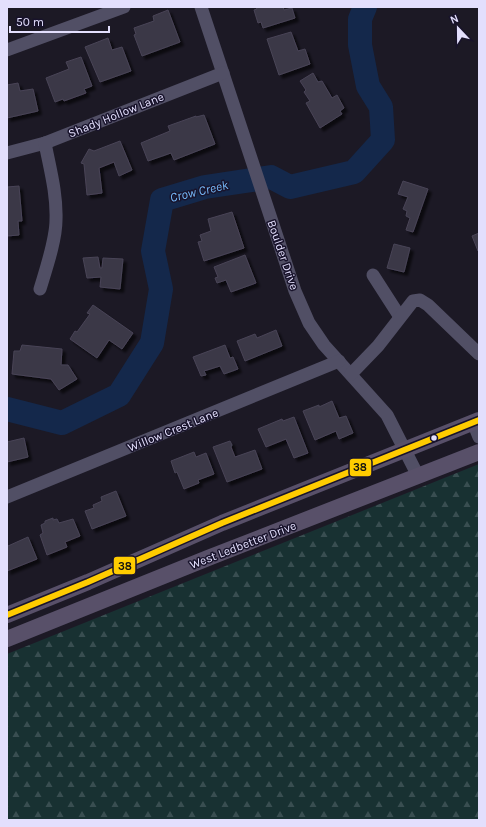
<svg xmlns="http://www.w3.org/2000/svg" width="486" height="827" font-family="Karla,sans-serif">
<style>
.forest{fill:url(#forest-firs)}
.lines{fill:none;stroke-linecap:round;stroke-linejoin:round}
.river{stroke:#14284b;stroke-width:24}
.building{fill:#3b3846;stroke:#494457;filter:url(#shadow)}
.minor{stroke:#514f65;stroke-width:13}
.major{stroke:#585069;stroke-width:16}
.bus-1-casing{stroke:#18132b;stroke-width:9}
.bus-1{stroke:#fc0;stroke-width:6}
.bus-dot{fill:#e3dffd;stroke:#18132b;stroke-width:1.5}
.labels{text-anchor:middle;dominant-baseline:central;stroke-width:3;stroke-linejoin:round;paint-order:stroke}
.street-label{font-size:12px;fill:#e3dffd;stroke:#18132b}
.water-label{font-size:13px;font-style:italic;fill:#74b7f7;stroke:#18132b}
.line-badge{stroke:#18132b;stroke-width:1.5}
.pale-badge-label{font-size:11px;text-anchor:middle;font-weight:bold;fill:#111}
</style>
<defs>
<pattern id="forest-firs" width="22" height="20" patternUnits="userSpaceOnUse"><rect width="22" height="20" fill="#183132"/><path d="M5 1l3.5 6h-7zM16 11l3.5 6h-7z" fill="#394e51"/></pattern>
<filter id="shadow"><feDropShadow dx="3.5" dy="3.5" stdDeviation="1" flood-color="#0009"/></filter>
</defs>
<rect width="100%" height="100%" fill="#1c1925"/>
<polygon class="forest" points="479,464 479,820 7,820 7,654"/>
<g class="lines">
<polyline class="river" points="7,409 62,423 119,395 152,343 161,289 153,251 162,200 205,187 271,177 290,187 354,172 383,140 381,107 368,86 360,45 360,19 365,7"/>
</g>
<g class="building">
<polygon points="256,7 283,7 284,10 292,8 295,18 263,28 261,22 258,23 254,10 257,9"/>
<polygon points="168,10 180,42 142,56 134,35 136,34 134,28 154,21 153,16"/>
<polygon points="291,32 298,51 305,49 310,64 279,75 267,39"/>
<polygon points="108,38 112,50 122,47 131,71 100,82 85,47"/>
<polygon points="81,57 92,86 84,89 86,93 64,101 63,99 55,102 46,78 69,69 66,62"/>
<polygon points="313,73 318,82 322,81 332,98 337,95 344,108 340,111 342,114 320,128 306,103 310,101 304,92 306,90 300,81"/>
<polygon points="18,83 20,91 33,89 38,111 7,118 7,85"/>
<polygon points="204,115 215,144 174,160 171,153 148,161 141,143 170,131 168,126 196,116 196,117"/>
<polygon points="120,141 132,170 119,176 114,162 99,168 102,193 87,195 84,164 81,163 89,149 94,151"/>
<polygon points="403,181 428,189 413,232 406,230 410,218 406,216 407,211 403,209 408,197 398,194"/>
<polygon points="19,186 22,221 18,221 19,235 7,236 7,187"/>
<polygon points="232,212 244,248 204,261 198,242 202,241 200,235 211,231 208,219"/>
<polygon points="479,233 479,250 478,251 472,236"/>
<polygon points="394,244 410,248 404,272 387,268"/>
<polygon points="245,255 256,283 231,292 226,280 217,283 215,278 218,277 214,267"/>
<polygon points="98,257 100,268 102,268 103,258 123,259 120,289 100,287 101,277 87,278 83,258"/>
<polygon points="93,305 133,333 122,349 109,340 97,358 70,339 75,331 77,332 90,314 87,313"/>
<polygon points="276,330 282,346 245,361 237,341 255,334 257,338"/>
<polygon points="22,345 62,349 61,365 68,365 77,379 59,390 51,379 12,374 14,351 20,351"/>
<polygon points="225,345 230,358 233,357 238,369 224,374 220,366 204,371 206,375 201,376 193,357"/>
<polygon points="332,401 339,418 346,416 353,433 339,439 336,431 315,440 303,411 319,405 319,407"/>
<polygon points="294,417 308,453 294,458 286,439 266,447 258,429 282,419 283,421"/>
<polygon points="24,438 28,457 7,462 7,442"/>
<polygon points="230,441 232,445 231,447 235,457 255,450 262,469 227,482 213,447"/>
<polygon points="194,452 196,457 206,453 214,474 198,480 199,483 184,489 177,472 175,473 171,461"/>
<polygon points="116,491 126,516 92,529 85,511 94,508 93,505 102,501 101,497"/>
<polygon points="53,518 53,520 57,519 59,523 73,519 80,536 65,542 67,547 47,555 40,535 43,533 41,525 45,523 45,521"/>
<polygon points="28,537 37,559 7,571 7,544 8,546"/>
</g>
<g class="lines">
<g class="minor">
<polyline points="201,7 295,291 309,323 324,345 387,415 418,476"/>
<polyline points="7,50 124,7"/>
<polyline points="7,153 45,143 223,73"/>
<polyline points="373,275 400,317"/>
<path d="M 40,289 C 46,269 56,240 56,220 C 57,194 50,169 45,143"/>
<polyline points="351,374 378,346 413,301 420,300 428,305 479,354"/>
<polyline points="473,422 479,437"/>
<polyline points="7,497 339,361"/>
</g>
<g class="major">
<polyline points="7,615 88,582 222,523 479,420"/>
<polyline points="7,639 208,558 479,452"/>
</g>
<defs>
<polyline id="bus-1" points="7,615 88,582 222,523 479,420"/>
</defs>
<use href="#bus-1" class="bus-1-casing"/>
<use href="#bus-1" class="bus-1"/>
</g>
<circle class="bus-dot" cx="434" cy="438" r="3.5"/>
<g class="labels">
<g class="street-label">
<text transform="translate(116 115) rotate(-22)">Shady Hollow Lane</text>
<text transform="translate(283 255) rotate(71)">Boulder Drive</text>
<text transform="translate(173 430) rotate(-22)">Willow Crest Lane</text>
<text transform="translate(243 545) rotate(-21)">West Ledbetter Drive</text>
</g>
<g class="water-label">
<text transform="translate(199 191) rotate(-13)">Crow Creek</text>
</g>
</g>
<g class="line-badge">
<rect x="349" y="458" width="23" height="19" rx="4" fill="#fc0"/>
<rect x="113" y="556" width="23" height="19" rx="4" fill="#fc0"/>
</g>
<g class="pale-badge-label">
<text x="360" y="471">38</text>
<text x="125" y="570">38</text>
</g>
<rect width="486" height="827" fill="none" stroke="#e3dffd" stroke-width="16"/>
<g transform="translate(458 28) rotate(338)" stroke="#18132b" stroke-width="3" paint-order="stroke">
<path d="M0-3L7 15L0 10L-7 15Z" fill="#e3dffd"/>
<text y="-6" font-size="11" font-weight="bold" text-anchor="middle" fill="#e3dffd">N</text>
</g>
<path d="M10 26v6h99v-6" fill="none" stroke="#e3dffd" stroke-width="2"/>
<text x="16" y="26" font-size="12" fill="#e3dffd" stroke="#18132b" stroke-width="3" paint-order="stroke">50 m</text>
</svg>
